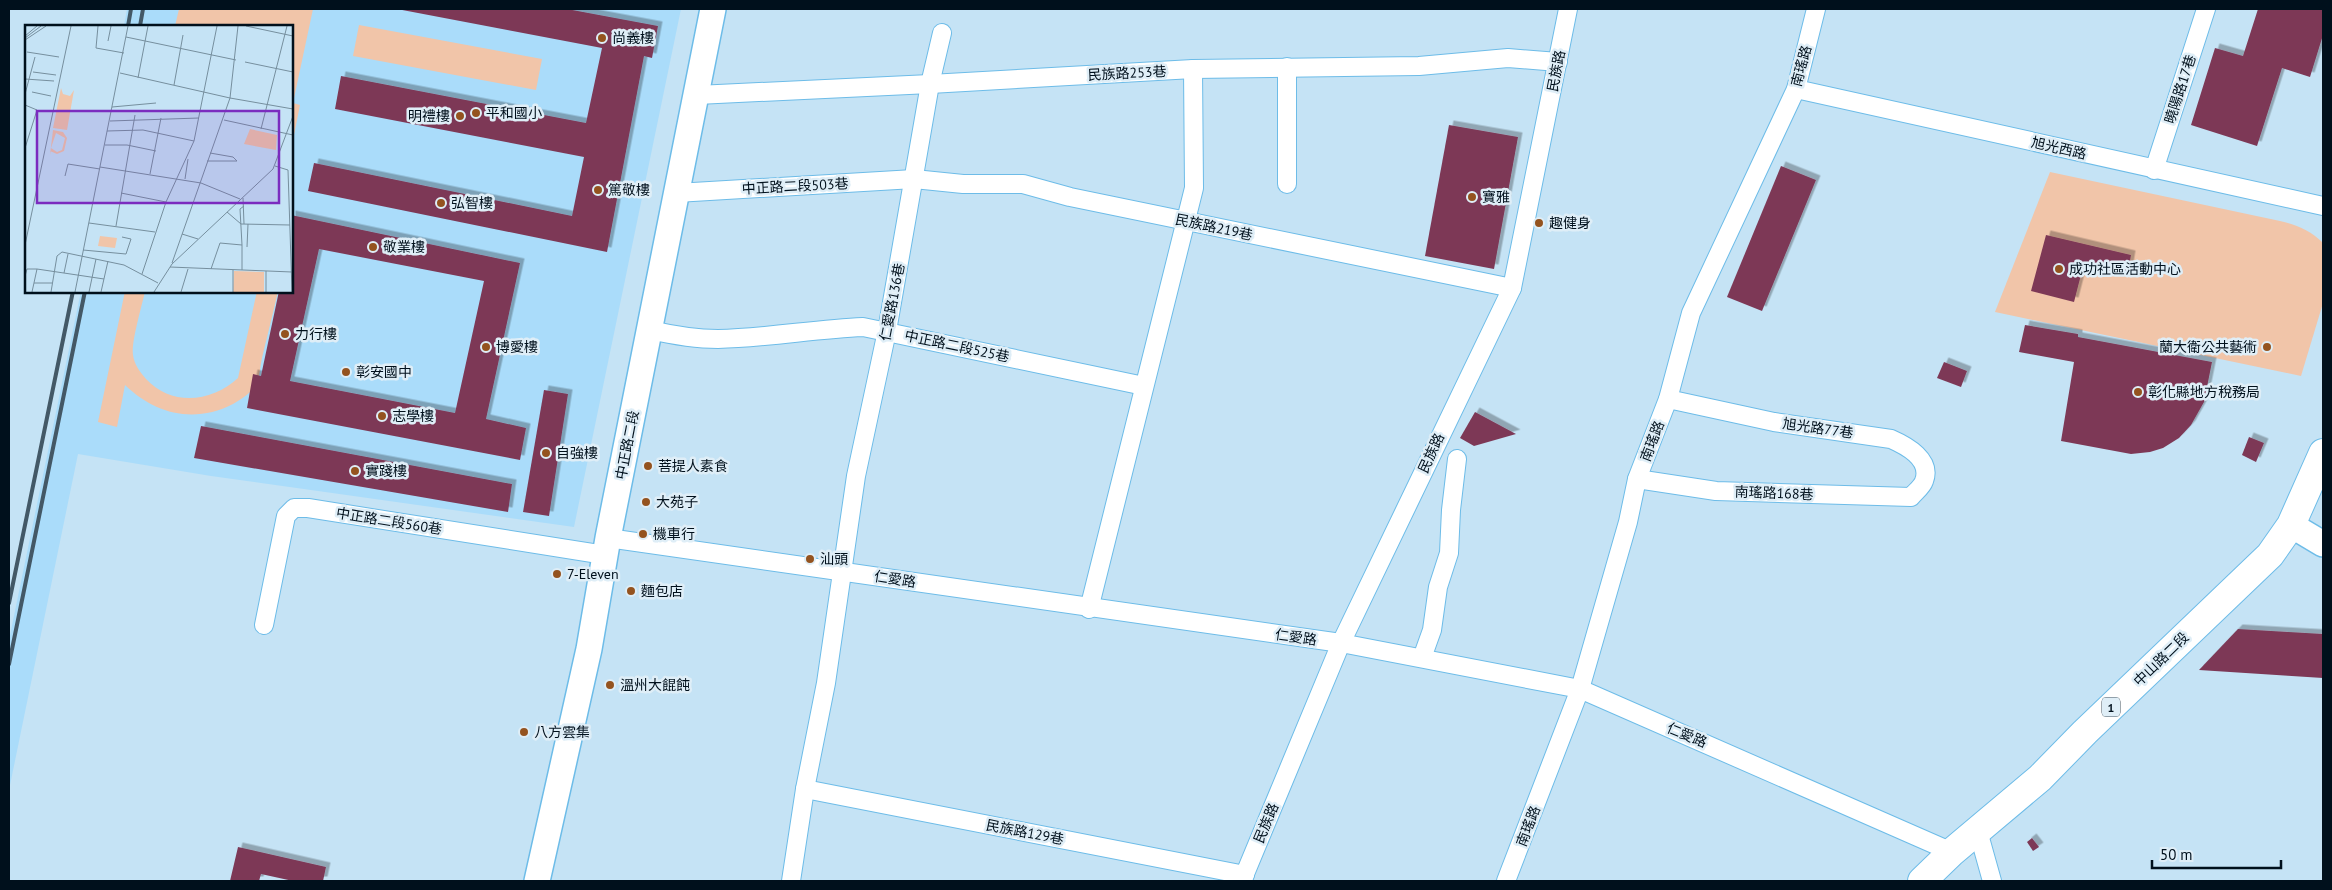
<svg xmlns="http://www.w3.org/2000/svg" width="2332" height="890" font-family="'PT Sans','Noto Sans TC',sans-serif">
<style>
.built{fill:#aadcfa}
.green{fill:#f1c5a9}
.building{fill:#7d3956;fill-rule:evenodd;filter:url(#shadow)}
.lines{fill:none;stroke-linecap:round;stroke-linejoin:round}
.street-casing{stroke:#6dbce8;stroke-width:20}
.secondary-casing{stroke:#6dbce8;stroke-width:28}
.primary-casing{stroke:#6dbce8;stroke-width:30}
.street{stroke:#fff;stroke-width:18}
.secondary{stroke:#fff;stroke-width:25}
.primary{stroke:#fff;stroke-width:28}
.rail{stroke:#435866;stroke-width:4}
.poi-dot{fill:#94531f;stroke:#dfeef7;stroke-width:2}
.labels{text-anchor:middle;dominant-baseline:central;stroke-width:5;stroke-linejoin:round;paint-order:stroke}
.shield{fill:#dfeef7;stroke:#43535e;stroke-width:1}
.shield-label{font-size:12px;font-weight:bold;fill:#00101c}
.poi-label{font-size:14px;fill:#00101c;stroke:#dfeef7;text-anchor:start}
.street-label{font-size:14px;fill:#00101c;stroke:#dfeef7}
.inset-road{fill:none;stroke:#768f9e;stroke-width:1}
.view{fill:#7b2cbf;fill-opacity:0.15;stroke:#7b2cbf;stroke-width:2.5}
.inset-edge{fill:none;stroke:#00101c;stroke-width:2.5}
</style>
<defs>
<filter id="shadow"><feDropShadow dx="4.5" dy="-4.5" stdDeviation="0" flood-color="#0004"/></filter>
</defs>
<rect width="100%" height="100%" fill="#c5e3f5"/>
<polygon class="built" points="127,9 681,9 574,527 211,476 78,454 9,790 9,640 81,291 291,291 291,26 124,26"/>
<g class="green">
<polygon points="179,9 313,9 293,103 300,105 291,150 291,26 175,26"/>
<polygon points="359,25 542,59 536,90 353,56"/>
<path d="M 2050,172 L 2280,221 C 2297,225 2310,230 2323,243 L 2323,303 L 2301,376 L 1995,312 Z"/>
<path d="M 125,291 L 145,291 C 142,306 131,342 133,355 C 134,364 140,372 146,379 C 172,407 212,402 238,378 L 257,291 L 278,291 C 273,314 267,336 262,358 C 260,366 260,377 256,384 C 253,392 240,400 233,404 C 194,424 155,414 125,385 L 117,427 L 98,422 Z"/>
</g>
<g class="building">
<polygon points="397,9 567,9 658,26 652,58 644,56 607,252 308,191 314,163 572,216 584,157 335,109 341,76 586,123 602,48"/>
<polygon points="2258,9 2323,9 2323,35 2310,77 2282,68 2257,146 2191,125 2215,48 2243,56"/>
<polygon points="1449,125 1518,137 1494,269 1425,256"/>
<polygon points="1781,166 1816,180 1762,311 1727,297"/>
<path d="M 291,215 L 520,263 L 486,419 L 526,428 L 520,460 L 247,408 L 253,374 L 261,376 L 279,291 L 291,291 ZM 319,249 L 484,281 L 455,413 L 290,381 Z"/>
<polygon points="2046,235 2131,255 2128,273 2117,272 2115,275 2083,267 2074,302 2031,291"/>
<polygon points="2025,325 2078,334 2078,337 2212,362 2204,402 2191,425 2179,438 2163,448 2150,452 2131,454 2061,441 2074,362 2019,352"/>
<polygon points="1944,362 1967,371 1961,387 1937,378"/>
<polygon points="544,390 568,394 549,516 523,512"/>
<polygon points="1475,412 1516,434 1474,446 1460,438"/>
<polygon points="201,426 512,484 508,512 194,458"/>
<polygon points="2249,437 2264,443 2256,462 2242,455"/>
<polygon points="2238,629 2323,634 2323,678 2199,670"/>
<polygon points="2032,838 2039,847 2033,851 2027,842"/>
<polygon points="238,847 326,867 323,881 293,881 261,874 259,881 230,881"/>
</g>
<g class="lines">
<defs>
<g id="street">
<polyline points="1796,89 2323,206"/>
<polyline points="697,95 930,84 1193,69 1419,66 1508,58 1558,62"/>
<polyline points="2154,170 2206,9"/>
<polyline points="1287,184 1287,67"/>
<polyline points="676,193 914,179 963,184 1023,184 1070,197 1512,288"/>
<path d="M 650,330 C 672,335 696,339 718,339 C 767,338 815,329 863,327 L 1144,386"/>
<path d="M 1637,479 L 1716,491 L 1911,497 C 1915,492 1922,487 1924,481 C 1932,460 1907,446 1891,439 L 1774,422 L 1668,399"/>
<polyline points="608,538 1341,643 1580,689 1952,852"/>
<polyline points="1089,609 1194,188 1193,69"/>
<polyline points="264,625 286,516 294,508 308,508 605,555"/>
<polyline points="1422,658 1432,630 1438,587 1449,553 1451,510 1457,459"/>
<polyline points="805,789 1245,875"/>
<polyline points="1978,831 1992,881"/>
<polyline points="791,881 805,789 826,683 856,476 887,331 930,84 942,33"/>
<polyline points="1242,881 1341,643 1512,288 1568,9"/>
<polyline points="1506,881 1580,689 1628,522 1637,479 1668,399 1691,313 1796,89 1816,9"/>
</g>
<g id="secondary">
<polyline points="2291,525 2323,544"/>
<polyline points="537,881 589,649 608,538 713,9"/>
</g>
<polyline id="primary" points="1922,881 1952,852 2040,778 2085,732 2270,555 2291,525 2323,453"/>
</defs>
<use href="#street" class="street-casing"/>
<use href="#secondary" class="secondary-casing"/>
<use href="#primary" class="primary-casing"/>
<use href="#street" class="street"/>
<use href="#secondary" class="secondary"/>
<use href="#primary" class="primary"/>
<g class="rail">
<polyline points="128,26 131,9"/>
<polyline points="140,26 143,9"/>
<polyline points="9,603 73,291"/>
<polyline points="9,664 85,291"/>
</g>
</g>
<g class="poi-dot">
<circle cx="602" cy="38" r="5"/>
<circle cx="476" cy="113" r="5"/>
<circle cx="460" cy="116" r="5"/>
<circle cx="598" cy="190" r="5"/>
<circle cx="1472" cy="197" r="5"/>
<circle cx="441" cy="203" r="5"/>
<circle cx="1539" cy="223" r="5"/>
<circle cx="373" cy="247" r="5"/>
<circle cx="2059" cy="269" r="5"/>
<circle cx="285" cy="334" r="5"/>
<circle cx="486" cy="347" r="5"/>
<circle cx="2267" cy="347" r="5"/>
<circle cx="346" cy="372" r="5"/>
<circle cx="2138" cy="392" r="5"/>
<circle cx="382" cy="416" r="5"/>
<circle cx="546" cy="453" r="5"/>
<circle cx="648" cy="466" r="5"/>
<circle cx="355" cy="471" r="5"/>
<circle cx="646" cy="502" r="5"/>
<circle cx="643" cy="534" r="5"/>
<circle cx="810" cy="559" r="5"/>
<circle cx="557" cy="574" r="5"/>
<circle cx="631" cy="591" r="5"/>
<circle cx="610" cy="685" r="5"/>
<circle cx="524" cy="732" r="5"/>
</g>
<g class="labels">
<rect class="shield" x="2102" y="697.5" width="18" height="19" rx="4"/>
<g class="shield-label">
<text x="2111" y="707">1</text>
</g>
<g class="poi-label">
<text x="612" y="38">尚義樓</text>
<text x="486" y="113">平和國小</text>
<text x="450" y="116" text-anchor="end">明禮樓</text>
<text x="608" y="190">篤敬樓</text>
<text x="1482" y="197">寶雅</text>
<text x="451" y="203">弘智樓</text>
<text x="1549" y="223">趣健身</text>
<text x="383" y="247">敬業樓</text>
<text x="2069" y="269">成功社區活動中心</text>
<text x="295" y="334">力行樓</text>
<text x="496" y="347">博愛樓</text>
<text x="2257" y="347" text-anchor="end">蘭大衛公共藝術</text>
<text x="356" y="372">彰安國中</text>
<text x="2148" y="392">彰化縣地方稅務局</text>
<text x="392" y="416">志學樓</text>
<text x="556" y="453">自強樓</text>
<text x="658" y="466">菩提人素食</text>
<text x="365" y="471">實踐樓</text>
<text x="656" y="502">大苑子</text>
<text x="653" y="534">機車行</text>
<text x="820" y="559">汕頭</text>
<text x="567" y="574">7-Eleven</text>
<text x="641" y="591">麵包店</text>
<text x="620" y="685">溫州大餛飩</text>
<text x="534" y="732">八方雲集</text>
</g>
<g class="street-label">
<text transform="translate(1801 66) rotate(-75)">南瑤路</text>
<text transform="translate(1556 71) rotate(-79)">民族路</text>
<text transform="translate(1127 73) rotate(-3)">民族路253巷</text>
<text transform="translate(2180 89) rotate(-72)">曉陽路17巷</text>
<text transform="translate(2059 148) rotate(13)">旭光西路</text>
<text transform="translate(795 186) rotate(-3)">中正路二段503巷</text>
<text transform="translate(1214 227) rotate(12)">民族路219巷</text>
<text transform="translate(892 302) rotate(-79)">仁愛路136巷</text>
<text transform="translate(957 346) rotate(12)">中正路二段525巷</text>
<text transform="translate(1818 428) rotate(8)">旭光路77巷</text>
<text transform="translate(1652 441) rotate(-69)">南瑤路</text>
<text transform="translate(627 445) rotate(-79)">中正路二段</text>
<text transform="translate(1431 453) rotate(-65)">民族路</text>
<text transform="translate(1774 493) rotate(2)">南瑤路168巷</text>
<text transform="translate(389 521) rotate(9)">中正路二段560巷</text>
<text transform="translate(895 579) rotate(9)">仁愛路</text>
<text transform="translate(1296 637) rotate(8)">仁愛路</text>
<text transform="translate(2161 659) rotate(-44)">中山路二段</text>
<text transform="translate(1687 735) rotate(23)">仁愛路</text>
<text transform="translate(1266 823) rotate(-67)">民族路</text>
<text transform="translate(1528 826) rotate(-69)">南瑤路</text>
<text transform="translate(1025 832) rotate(11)">民族路129巷</text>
</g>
</g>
<g transform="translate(25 25)">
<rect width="268" height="268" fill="#c5e3f5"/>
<path d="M 36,63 L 38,69 L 45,71 L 49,65 L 42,105 L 28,103 ZM 225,104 L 252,110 L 251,125 L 219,119 ZM 28,105 L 38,107 L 42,113 L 39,126 L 32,129 L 25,126 L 25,130 ZM 31,108 L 40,113 L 37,125 L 32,127 L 26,123 ZM 75,211 L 92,213 L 90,223 L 73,221 ZM 209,246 L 239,247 L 239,267 L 208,267 Z" fill="#f1c5a9" fill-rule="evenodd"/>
<path class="inset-road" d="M 73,1 L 71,23 L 99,28M 221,1 L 268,11M 0,11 L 12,1M 101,12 L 211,35M 0,13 L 16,1M 0,15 L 21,1M 83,16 L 86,1M 2,27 L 34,32M 220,37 L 268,47M 8,47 L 31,50M 95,48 L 205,73 L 268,84M 113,53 L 123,1M 0,54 L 29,56M 149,60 L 158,10M 7,67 L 26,71M 0,69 L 10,32M 0,80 L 12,85 L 0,123M 87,82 L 131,78M 199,95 L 268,110M 85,96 L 174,93M 236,104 L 262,1M 82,106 L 118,105 L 169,116M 80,120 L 102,120 L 131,126M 182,136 L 212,136 L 208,132 L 185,128M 250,141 L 263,145 L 267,267M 75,142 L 176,158 L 215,174M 125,149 L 136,93M 40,151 L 43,139 L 75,144M 160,154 L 163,134M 96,168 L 141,177M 218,173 L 219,199M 202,187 L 216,199 L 265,200M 64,198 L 130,207M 91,201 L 110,90M 157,209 L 173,214M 0,220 L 46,1M 217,220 L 215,184 L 219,181M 222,222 L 223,199M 58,225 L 101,229 L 106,214 L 97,212M 147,238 L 205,73 L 213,1M 145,242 L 267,247M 186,244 L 195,218 L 217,220 L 217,245M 241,246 L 241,267M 39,248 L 43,229M 117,249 L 141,177 L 169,116 L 192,1M 0,251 L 2,244 L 12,244 L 79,254M 9,258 L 27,258M 7,267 L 12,244M 26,267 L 32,231 L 37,227 L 99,240 L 133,258M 50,267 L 103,1M 64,267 L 71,234M 76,267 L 83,236M 129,267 L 147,239 L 248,144 L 268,91M 156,267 L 163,244M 208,267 L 208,245"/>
<path class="view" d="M 12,86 L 254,86 L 254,178 L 12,178 Z"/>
<rect width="268" height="268" class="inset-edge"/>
</g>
<rect width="2332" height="890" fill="none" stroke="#00101c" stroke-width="20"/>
<path d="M2152 860v8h129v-8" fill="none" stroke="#00101c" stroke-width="2.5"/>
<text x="2160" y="860" font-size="15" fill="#00101c" stroke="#dfeef7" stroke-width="4" paint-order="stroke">50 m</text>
</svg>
